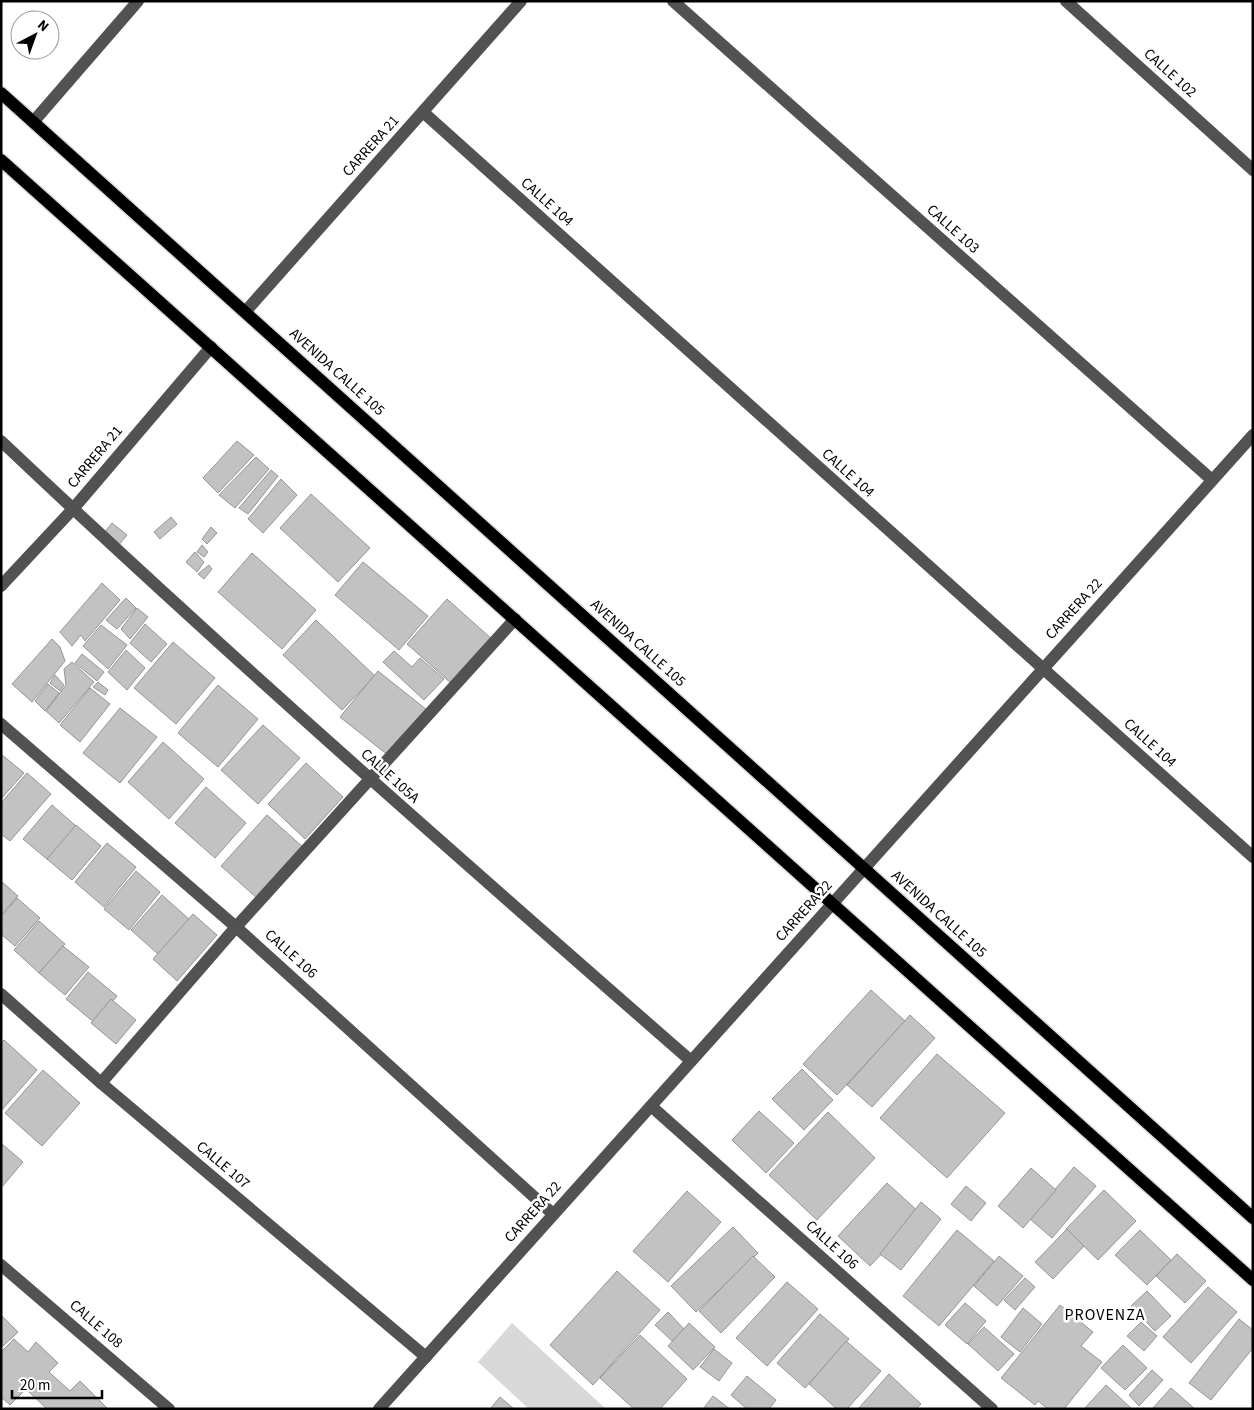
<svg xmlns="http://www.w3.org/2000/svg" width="1254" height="1410" font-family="'Source Sans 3',sans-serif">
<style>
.green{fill:#d9d9d9}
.building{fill:#c2c2c2;stroke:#969696}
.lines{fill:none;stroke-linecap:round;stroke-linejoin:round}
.major-casing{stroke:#dbdbdb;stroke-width:15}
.minor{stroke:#525252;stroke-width:12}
.major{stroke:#000;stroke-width:12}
.labels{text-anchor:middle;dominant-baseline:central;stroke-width:5;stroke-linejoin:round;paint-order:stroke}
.street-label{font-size:15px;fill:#000;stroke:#fff}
.neighbourhood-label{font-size:16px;letter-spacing:1px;fill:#000;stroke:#fff}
</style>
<rect width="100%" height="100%" fill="#fff"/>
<polygon class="green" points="512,1323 606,1409 529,1409 478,1362"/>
<g class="building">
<polygon points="237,441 254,455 218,493 203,478"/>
<polygon points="256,457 269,469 235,508 219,495"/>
<polygon points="271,470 278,476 248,514 239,508"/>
<polygon points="281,479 297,495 263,533 248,519"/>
<polygon points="311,494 370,548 338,582 280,528"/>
<polygon points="171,517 177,524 160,539 154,532"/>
<polygon points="112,523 127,535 118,546 104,533"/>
<polygon points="211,527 217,533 207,544 202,539"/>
<polygon points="202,545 208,552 204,557 197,552"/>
<polygon points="195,552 204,562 197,572 186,562"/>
<polygon points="252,553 316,610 282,649 218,592"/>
<polygon points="363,562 428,616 399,650 335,595"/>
<polygon points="209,565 212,569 204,579 198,574"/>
<polygon points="102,583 120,600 85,641 81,635 72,646 60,632"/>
<polygon points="126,598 136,608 117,629 106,620"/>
<polygon points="447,599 493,640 453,685 407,644"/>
<polygon points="137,608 148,617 130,639 121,629"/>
<polygon points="316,620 375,676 342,710 283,655"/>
<polygon points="145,624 167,644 151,662 130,643"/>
<polygon points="101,625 127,645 108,669 83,646"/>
<polygon points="52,639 60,647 65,661 32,702 12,684"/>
<polygon points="173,642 215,678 176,724 134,688"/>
<polygon points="126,650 145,668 127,690 108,672"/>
<polygon points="394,651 412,667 420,658 444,679 424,700 383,662"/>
<polygon points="82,654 104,672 97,681 75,663"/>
<polygon points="72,662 94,682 59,723 46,711 66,685 64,669"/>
<polygon points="378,671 427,710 389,756 340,717"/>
<polygon points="55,675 64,685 60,691 50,683"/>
<polygon points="98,682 108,690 105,695 93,687"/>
<polygon points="48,684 59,693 45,711 35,701"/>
<polygon points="218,685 258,719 218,767 178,733"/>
<polygon points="90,688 110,704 80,742 60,725"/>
<polygon points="120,708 157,737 120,783 83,753"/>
<polygon points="263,725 300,758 258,804 221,770"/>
<polygon points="163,742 204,779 169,819 128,782"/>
<polygon points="1,754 24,773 1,799"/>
<polygon points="306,763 343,797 305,839 268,804"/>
<polygon points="27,773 51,794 10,841 1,834 1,803"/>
<polygon points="206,787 246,823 215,858 175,823"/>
<polygon points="52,805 76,826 48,860 23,839"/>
<polygon points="267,815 304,848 258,899 221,866"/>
<polygon points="76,825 101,846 72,880 47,859"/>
<polygon points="107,843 136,867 104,907 75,882"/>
<polygon points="136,871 160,892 129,930 104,909"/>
<polygon points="1,881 18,896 1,915"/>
<polygon points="162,895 190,920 159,955 131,930"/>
<polygon points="17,898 40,918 15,946 1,934 1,917"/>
<polygon points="193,914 217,935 177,981 153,959"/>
<polygon points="39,921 65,944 39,973 14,950"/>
<polygon points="63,946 89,967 65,995 39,973"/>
<polygon points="88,972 117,996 95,1023 66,999"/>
<polygon points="871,990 905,1021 837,1095 803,1064"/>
<polygon points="111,999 136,1020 116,1044 91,1023"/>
<polygon points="910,1015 935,1038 872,1107 847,1085"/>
<polygon points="4,1040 37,1070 1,1111 1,1043"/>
<polygon points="937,1054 1005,1113 947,1178 880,1118"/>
<polygon points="802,1069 833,1100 804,1130 772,1099"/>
<polygon points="43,1070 80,1103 42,1146 5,1113"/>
<polygon points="759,1111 794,1143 766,1173 732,1140"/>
<polygon points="828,1112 875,1158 817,1220 769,1175"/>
<polygon points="1,1143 23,1162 1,1188"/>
<polygon points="1074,1167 1096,1186 1052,1238 1030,1219"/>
<polygon points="1031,1168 1056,1190 1023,1228 998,1206"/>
<polygon points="887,1183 920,1213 870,1266 838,1236"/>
<polygon points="966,1186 986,1203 971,1221 951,1204"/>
<polygon points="1104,1190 1136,1221 1098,1260 1066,1229"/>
<polygon points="687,1191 721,1222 668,1282 633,1251"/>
<polygon points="921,1202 941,1219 901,1270 880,1254"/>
<polygon points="733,1227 758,1253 696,1312 671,1286"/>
<polygon points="1067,1229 1084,1246 1053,1279 1035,1262"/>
<polygon points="957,1230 994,1261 939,1326 903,1296"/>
<polygon points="1140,1230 1171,1260 1147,1285 1115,1255"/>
<polygon points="1177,1254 1206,1281 1185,1303 1156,1276"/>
<polygon points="753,1256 775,1277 721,1333 699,1311"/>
<polygon points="999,1256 1023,1276 997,1306 974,1286"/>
<polygon points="617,1271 660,1310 593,1385 550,1345"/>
<polygon points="1025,1278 1035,1287 1015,1310 1004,1300"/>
<polygon points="787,1282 818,1309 767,1366 736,1338"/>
<polygon points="1208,1287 1237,1312 1191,1363 1163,1337"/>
<polygon points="1147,1291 1171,1316 1155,1331 1131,1306"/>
<polygon points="965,1303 986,1321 967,1344 945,1325"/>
<polygon points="1060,1305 1093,1332 1081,1346 1102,1362 1064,1409 1048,1409 1038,1401 1035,1405 1001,1378"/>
<polygon points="1023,1308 1042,1324 1020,1352 1001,1337"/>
<polygon points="668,1312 684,1329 672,1341 655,1325"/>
<polygon points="820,1314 849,1339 805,1388 777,1363"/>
<polygon points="1,1315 18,1332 1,1348"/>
<polygon points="1239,1319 1253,1330 1253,1348 1211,1400 1189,1383"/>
<polygon points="1141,1322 1157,1336 1144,1351 1127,1336"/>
<polygon points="689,1323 715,1347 693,1370 668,1346"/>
<polygon points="984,1327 1014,1354 998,1371 968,1344"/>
<polygon points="640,1335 687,1379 660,1409 634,1409 600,1378"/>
<polygon points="14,1339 28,1352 36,1342 58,1363 49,1372 70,1391 80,1381 108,1409 47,1409 26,1389 10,1405 1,1397 1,1352"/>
<polygon points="846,1341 881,1371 847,1409 837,1409 809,1384"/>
<polygon points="1123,1345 1147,1368 1125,1390 1101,1368"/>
<polygon points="714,1349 732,1363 719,1381 700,1367"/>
<polygon points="1152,1370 1163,1380 1139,1406 1129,1395"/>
<polygon points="889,1374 921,1404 916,1409 858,1409"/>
<polygon points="747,1376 776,1400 769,1409 747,1409 731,1395"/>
<polygon points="1106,1385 1132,1409 1084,1409"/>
<polygon points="1171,1388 1195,1409 1152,1409"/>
<polygon points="713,1396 730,1409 703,1409"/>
<polygon points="500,1397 514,1409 490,1409"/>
</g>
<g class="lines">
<defs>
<g id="major">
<polyline points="1,93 1253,1218"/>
<polyline points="1,160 1253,1280"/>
</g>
</defs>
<use href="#major" class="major-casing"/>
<g class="minor">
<polyline points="673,1 1212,480"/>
<polyline points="1066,1 1253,170"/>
<polyline points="423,112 1253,857"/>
<polyline points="34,121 138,1"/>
<polyline points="245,312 521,1"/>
<path d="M 1,441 C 226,654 458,857 691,1061"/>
<polyline points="1,586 73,509 211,347"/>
<polyline points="1,724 236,927 553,1214"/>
<polyline points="1,994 101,1083 426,1357"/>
<polyline points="101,1083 236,927 515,619"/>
<polyline points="651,1106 992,1409"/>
<polyline points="1,1265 169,1409"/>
<polyline points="379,1409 1253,435"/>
</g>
<use href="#major" class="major"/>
</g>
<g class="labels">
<g class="street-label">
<text transform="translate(1170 73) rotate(42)">CALLE 102</text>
<text transform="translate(371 146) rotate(-48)">CARRERA 21</text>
<text transform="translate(547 202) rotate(42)">CALLE 104</text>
<text transform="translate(953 229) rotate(42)">CALLE 103</text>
<text transform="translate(337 372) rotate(42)">AVENIDA CALLE 105</text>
<text transform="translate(95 457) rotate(-50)">CARRERA 21</text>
<text transform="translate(848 473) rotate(42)">CALLE 104</text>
<text transform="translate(1074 609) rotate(-48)">CARRERA 22</text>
<text transform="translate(638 643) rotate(42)">AVENIDA CALLE 105</text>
<text transform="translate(1150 743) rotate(42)">CALLE 104</text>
<text transform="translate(390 776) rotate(42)">CALLE 105A</text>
<text transform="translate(804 911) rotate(-48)">CARRERA 22</text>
<text transform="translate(939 914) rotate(42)">AVENIDA CALLE 105</text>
<text transform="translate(291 954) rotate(42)">CALLE 106</text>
<text transform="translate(223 1165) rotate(40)">CALLE 107</text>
<text transform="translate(533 1212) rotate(-48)">CARRERA 22</text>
<text transform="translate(832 1245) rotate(42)">CALLE 106</text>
<text transform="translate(96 1324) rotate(41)">CALLE 108</text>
</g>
<g class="neighbourhood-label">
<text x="1105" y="1315">PROVENZA</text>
</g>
</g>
<rect width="1254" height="1410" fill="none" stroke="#000000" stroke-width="5"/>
<g transform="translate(35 35) rotate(41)"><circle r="24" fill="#ffffff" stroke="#999999"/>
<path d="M0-4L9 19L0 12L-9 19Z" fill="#000000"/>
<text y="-8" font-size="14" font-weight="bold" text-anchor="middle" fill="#000000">N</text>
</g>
<path d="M12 1390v8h90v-8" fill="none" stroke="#000000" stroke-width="2.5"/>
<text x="20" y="1390" font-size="15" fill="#000000" stroke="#ffffff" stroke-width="4" paint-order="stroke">20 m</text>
</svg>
